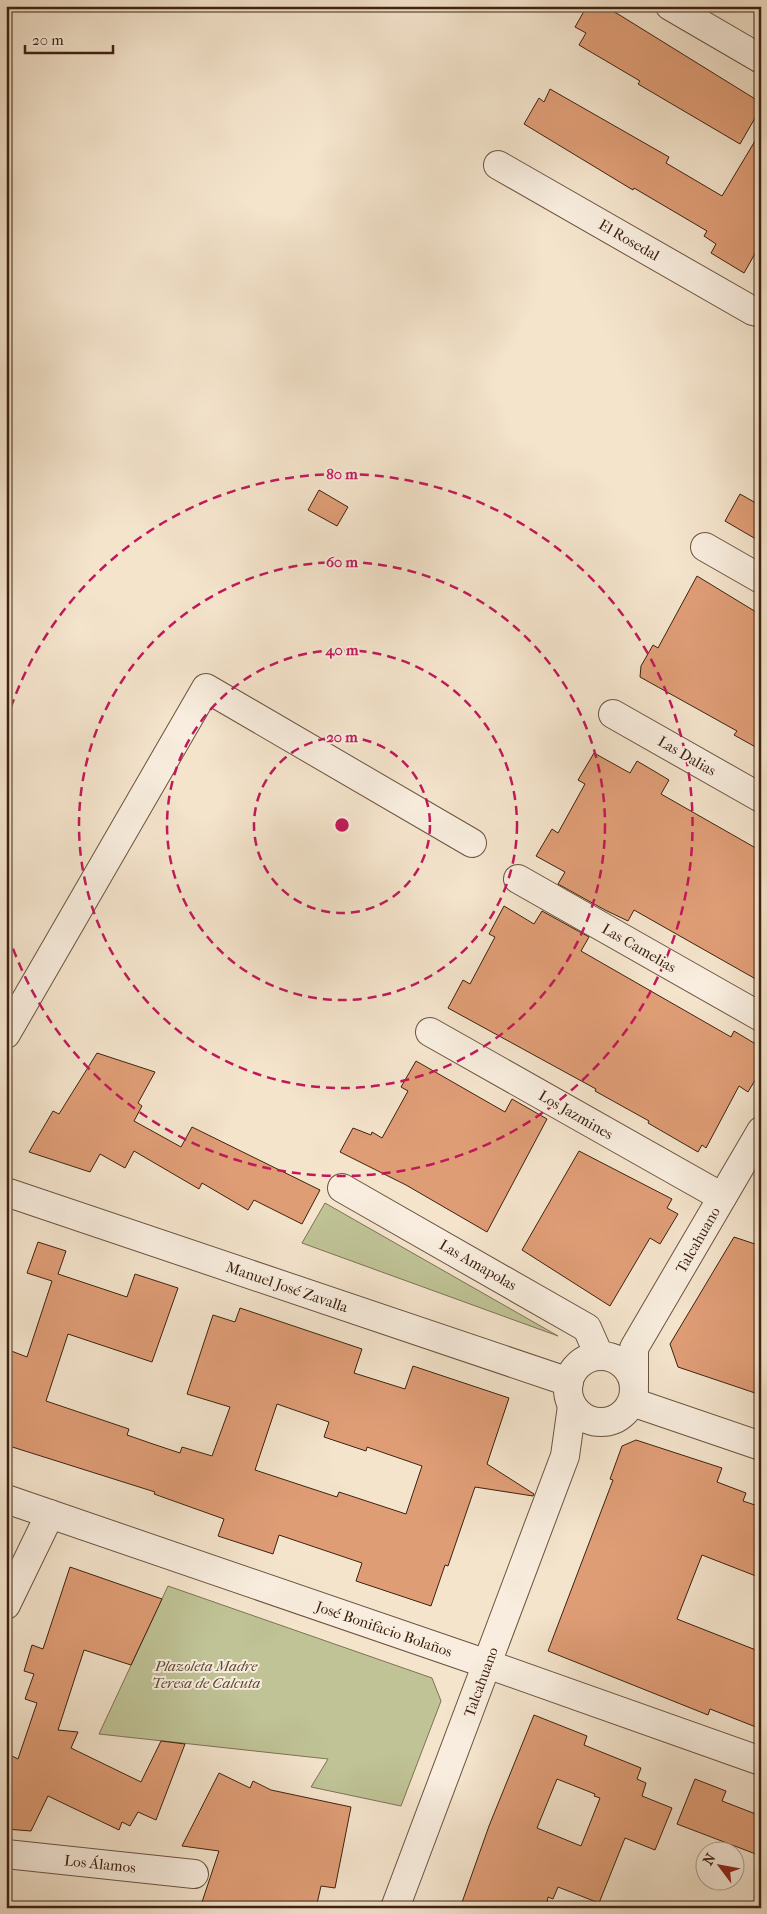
<svg xmlns="http://www.w3.org/2000/svg" width="767" height="1914" font-family="'IM FELL French Canon',serif">
<style>
.green{fill:#bfc396;stroke:#7e7253}
.building{fill:#df9d76;stroke:#3e2210;fill-rule:evenodd}
.lines{fill:none;stroke-linecap:round;stroke-linejoin:round}
.minor-casing{stroke:#6c523f;stroke-width:30}
.minor{stroke:#f8edde;stroke-width:28}
.ring{fill:none;stroke:#c2185b;stroke-width:2.5;stroke-dasharray:9 6}
.labels{text-anchor:middle;dominant-baseline:central;stroke-width:4;stroke-linejoin:round;paint-order:stroke}
.street-label{font-size:15px;fill:#3e2210;stroke:#f8edde}
.park-label{font-size:15px;font-style:italic;fill:#5e4a32;stroke:#f8edde}
.centre{fill:#c2185b;stroke:#f8edde;stroke-width:2.5}
.ring-label{font-size:15px;text-anchor:middle;font-weight:bold;fill:#c2185b;stroke:#f8edde;stroke-width:4;stroke-linejoin:round;paint-order:stroke}
</style>
<rect width="100%" height="100%" fill="#f4e4cc"/>
<filter id="stains"><feTurbulence type="fractalNoise" baseFrequency=".004" numOctaves="4"/><feColorMatrix values="0 0 0 0 .2 0 0 0 0 .09 0 0 0 0 .02 0 0 0 .5 -.17"/></filter>
<radialGradient id="worn" r=".72"><stop offset=".6" stop-color="#630" stop-opacity="0"/><stop offset="1" stop-color="#630" stop-opacity=".3"/></radialGradient>
<g class="green">
<polygon points="325,1203 558,1336 302,1243"/>
<polygon points="168,1586 432,1678 441,1701 401,1806 311,1787 328,1759 99,1734"/>
</g>
<g class="building">
<polygon points="587,6 602,6 618,14 760,102 756,109 759,111 740,144 638,84 640,81 579,45 586,33 575,27"/>
<polygon points="550,89 669,157 666,163 722,196 761,131 761,243 744,273 711,253 716,244 704,236 707,231 634,188 633,190 524,124 539,98 544,102"/>
<polygon points="319,490 348,507 337,526 308,510"/>
<polygon points="740,494 761,506 761,542 725,521"/>
<polygon points="697,576 761,615 761,750 734,735 737,731 640,677 641,666 653,645 658,648"/>
<polygon points="594,753 630,773 637,761 654,771 669,780 661,794 761,851 761,982 634,910 628,921 605,910 558,884 565,872 536,856 552,829 558,833 585,784 578,780"/>
<polygon points="504,906 534,924 542,911 589,937 581,951 731,1037 734,1031 759,1046 756,1052 761,1056 761,1070 748,1092 739,1086 706,1148 702,1145 698,1152 648,1123 649,1121 595,1091 596,1089 448,1008 463,980 470,984 495,937 489,934"/>
<polygon points="97,1053 155,1072 138,1103 142,1106 134,1121 181,1147 192,1127 320,1190 302,1224 254,1200 248,1210 202,1183 199,1189 134,1151 125,1168 100,1154 90,1172 29,1152 53,1111 59,1114"/>
<polygon points="416,1061 505,1112 512,1099 547,1119 487,1232 406,1185 340,1152 353,1128 371,1135 372,1132 382,1138 408,1091 401,1087"/>
<polygon points="579,1151 672,1199 667,1208 678,1214 660,1244 650,1238 610,1306 522,1250"/>
<polygon points="734,1237 761,1246 761,1395 678,1367 670,1344"/>
<path d="M 38,1242 L 66,1251 L 58,1274 L 127,1297 L 135,1274 L 178,1288 L 152,1362 L 68,1334 L 46,1401 L 129,1429 L 127,1435 L 153,1444 L 180,1453 L 182,1447 L 212,1456 L 230,1407 L 187,1394 L 213,1315 L 235,1322 L 240,1308 L 362,1349 L 354,1373 L 405,1389 L 413,1366 L 509,1398 L 487,1464 L 534,1494 L 533,1496 L 475,1487 L 448,1566 L 445,1565 L 431,1606 L 356,1581 L 362,1563 L 279,1535 L 273,1554 L 218,1536 L 224,1519 L 154,1494 L 155,1492 L 6,1445 L 6,1349 L 27,1357 L 52,1281 L 27,1273 ZM 277,1404 L 329,1422 L 324,1437 L 366,1451 L 367,1447 L 422,1466 L 406,1514 L 339,1492 L 337,1497 L 255,1470 Z"/>
<polygon points="636,1440 722,1468 717,1482 746,1493 743,1501 761,1507 761,1578 702,1555 677,1619 761,1652 761,1729 710,1709 708,1715 548,1651 613,1480 610,1479 622,1446"/>
<polygon points="70,1567 162,1599 131,1665 84,1650 58,1730 78,1732 71,1748 141,1782 161,1741 185,1744 156,1820 138,1812 130,1826 122,1822 119,1830 48,1796 31,1831 6,1829 6,1753 18,1759 37,1703 25,1699 34,1674 24,1671 32,1645 43,1649"/>
<path d="M 534,1715 L 587,1736 L 584,1745 L 641,1768 L 637,1779 L 646,1783 L 642,1796 L 672,1808 L 655,1850 L 625,1838 L 599,1903 L 558,1887 L 553,1899 L 548,1897 L 546,1908 L 460,1908 L 489,1826 ZM 557,1779 L 595,1794 L 594,1796 L 600,1798 L 581,1846 L 537,1828 Z"/>
<polygon points="219,1773 250,1788 253,1781 271,1790 351,1807 335,1888 321,1886 316,1908 200,1908 219,1851 182,1846"/>
<polygon points="695,1779 726,1791 722,1801 761,1816 761,1856 677,1824"/>
</g>
<g class="lines">
<defs>
<g id="minor">
<polyline points="670,6 761,59"/>
<polyline points="498,165 753,311 761,313"/>
<polyline points="705,547 761,579"/>
<polyline points="613,714 761,798"/>
<polyline points="518,879 761,1017"/>
<polyline points="430,1032 722,1197"/>
<polyline points="6,1034 206,688 472,843"/>
<polyline points="342,1188 587,1328 599,1355"/>
<polyline points="6,1192 569,1382"/>
<circle cx="601" cy="1389" r="33"/>
<polyline points="634,1383 634,1348 761,1131"/>
<polyline points="632,1402 761,1446"/>
<polyline points="6,1499 487,1664 761,1761"/>
<polyline points="6,1605 50,1514"/>
<polyline points="6,1854 194,1874"/>
<polyline points="395,1908 565,1456 572,1406"/>
</g>
</defs>
<use href="#minor" class="minor-casing"/>
<use href="#minor" class="minor"/>
</g>
<g class="ring">
<circle cx="342" cy="825" r="88"/>
<circle cx="342" cy="825" r="175"/>
<circle cx="342" cy="825" r="263"/>
<path d="M6 722A351 351 0 1 1 6 928"/>
</g>
<g class="labels">
<g class="street-label">
<text transform="translate(629 240) rotate(30)">El Rosedal</text>
<text transform="translate(687 756) rotate(30)">Las Dalias</text>
<text transform="translate(639 948) rotate(30)">Las Camelias</text>
<text transform="translate(576 1115) rotate(30)">Los Jazmines</text>
<text transform="translate(698 1240) rotate(-60)">Talcahuano</text>
<text transform="translate(478 1265) rotate(30)">Las Amapolas</text>
<text transform="translate(287 1287) rotate(19)">Manuel José Zavalla</text>
<text transform="translate(384 1629) rotate(19)">José Bonifacio Bolaños</text>
<text transform="translate(481 1682) rotate(-70)">Talcahuano</text>
<text transform="translate(100 1864) rotate(6)">Los Álamos</text>
</g>
<g class="park-label">
<text x="206" y="1666">Plazoleta Madre<tspan x="206" dy="17">Teresa de Calcuta</tspan></text>
</g>
</g>
<circle cx="342" cy="825" r="8" class="centre"/>
<g class="ring-label">
<text x="342" y="479">80 m</text>
<text x="342" y="567">60 m</text>
<text x="342" y="655">40 m</text>
<text x="342" y="742">20 m</text>
</g>
<rect width="767" height="1914" fill="none" stroke="#f4e4cc" stroke-width="25"/>
<rect x="8" y="8" width="752" height="1899" fill="none" stroke="#3e2210" stroke-width="2.5"/>
<rect x="12" y="12" width="742" height="1889" fill="none" stroke="#3e2210"/>
<g transform="translate(720 1866) rotate(302)"><circle r="24" fill="#f8edde" stroke="#ae9c8c"/>
<path d="M0-4L9 19L0 12L-9 19Z" fill="#8f2418"/>
<text y="-8" font-size="14" font-weight="bold" text-anchor="middle" fill="#3e2210">N</text>
</g>
<path d="M25 45v8h88v-8" fill="none" stroke="#3e2210" stroke-width="2.5"/>
<text x="32" y="45" font-size="15" fill="#3e2210" stroke="#f8edde" stroke-width="4" paint-order="stroke">20 m</text>
<rect width="100%" height="100%" filter="url(#stains)"/>
<rect width="100%" height="100%" fill="url(#worn)"/>
</svg>
